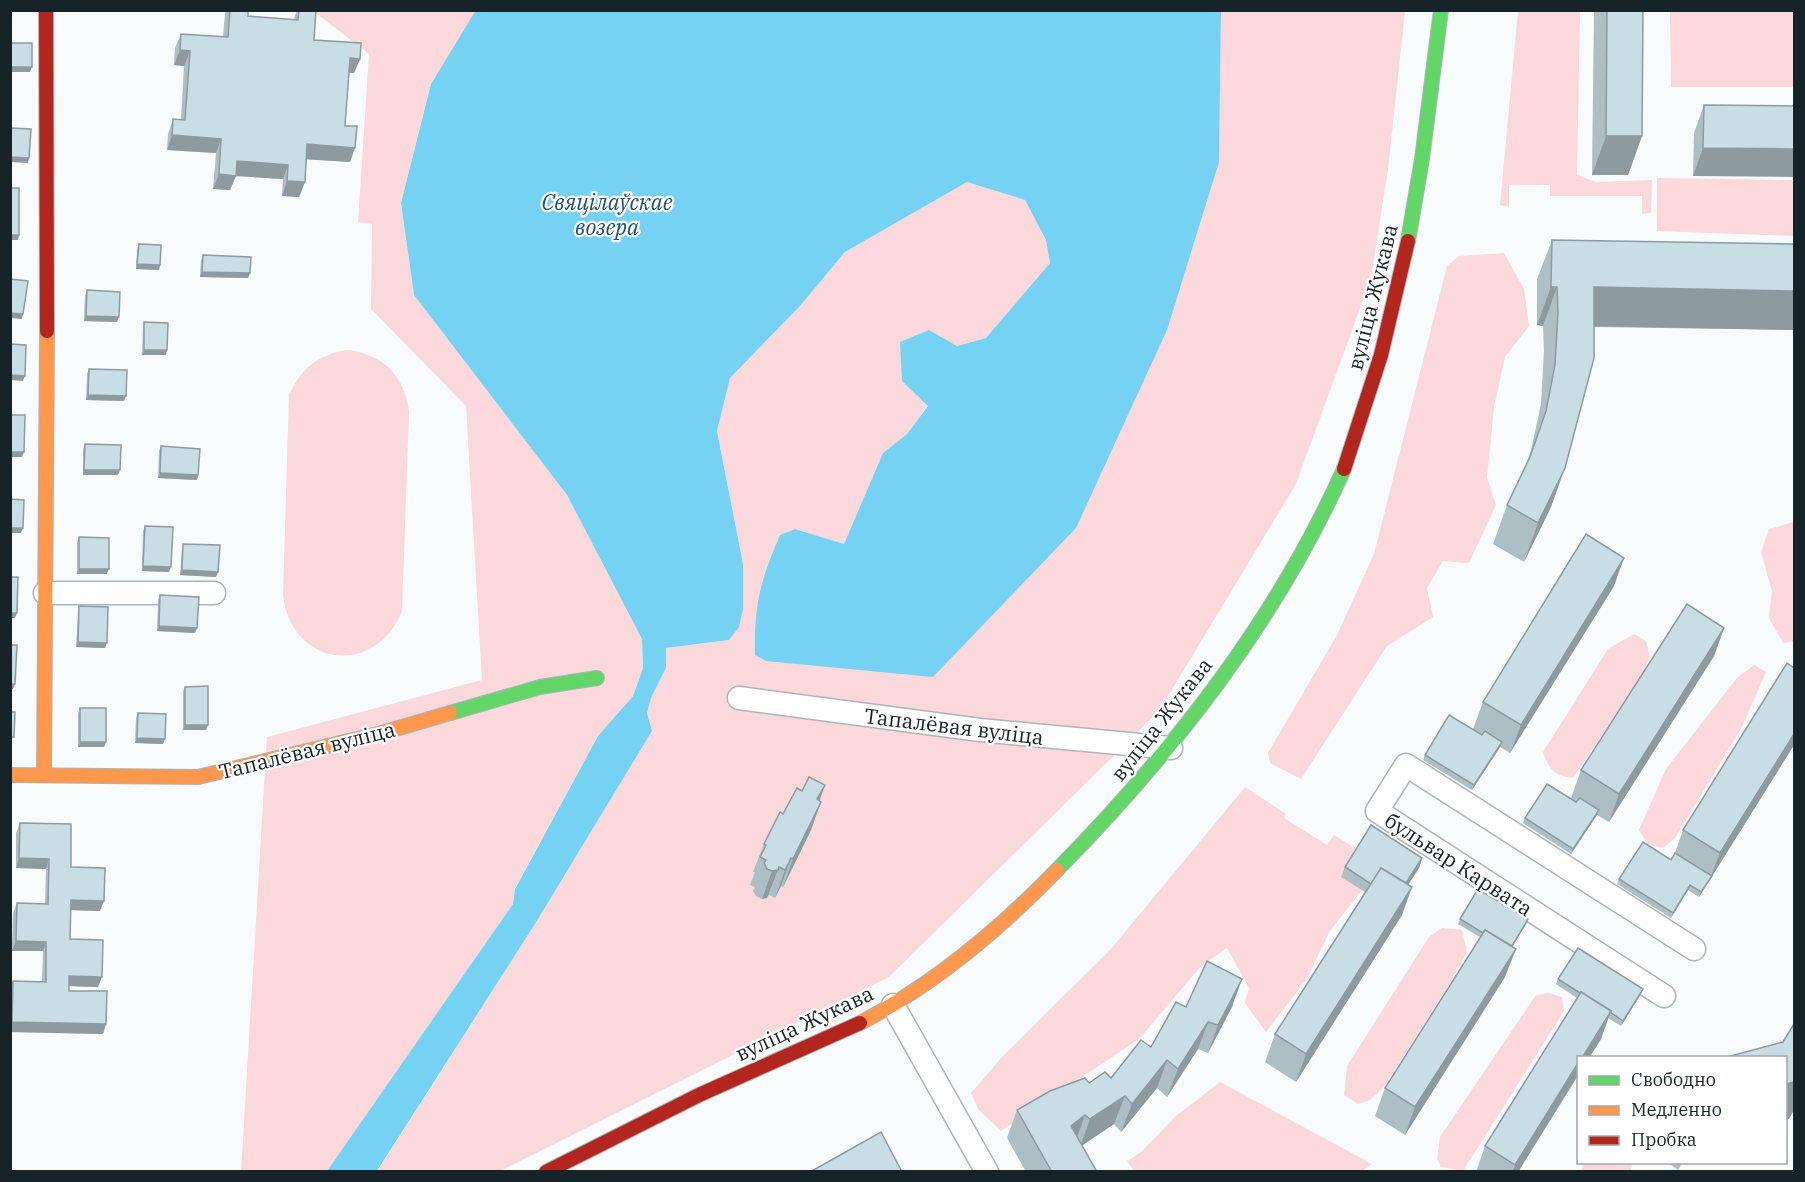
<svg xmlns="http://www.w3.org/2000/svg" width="1805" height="1182" font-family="'IBM Plex Serif',serif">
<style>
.green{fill:#fad8db}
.water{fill:#75d2f3}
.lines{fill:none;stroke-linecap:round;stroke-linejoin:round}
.street-casing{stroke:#adb5b9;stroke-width:25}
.fast-casing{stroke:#adb5b9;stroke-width:16}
.slow-casing{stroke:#adb5b9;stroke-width:16}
.jam-casing{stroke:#adb5b9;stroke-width:16}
.street{stroke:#fefeff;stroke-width:22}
.fast{stroke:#63d668;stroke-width:14}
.slow{stroke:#ff974d;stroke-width:14}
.jam{stroke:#b3261e;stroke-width:14}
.wall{fill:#adbec5}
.shaded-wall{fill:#8d9ba0}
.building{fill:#c9dde5;stroke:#8d9ba0;stroke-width:1.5}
.labels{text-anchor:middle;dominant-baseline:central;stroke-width:4.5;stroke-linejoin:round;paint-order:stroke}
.street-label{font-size:21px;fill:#16242a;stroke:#fff}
.water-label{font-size:22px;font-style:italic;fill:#205367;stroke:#fff}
</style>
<rect width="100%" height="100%" fill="#f7fbfc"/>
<g class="green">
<polygon points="313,11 476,11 431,84 401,203 414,295 567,495 642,639 643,668 633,696 598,736 515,888 513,904 327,1171 241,1172 267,737 482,680 466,406 371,309 372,224 358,222 369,54"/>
<path d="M 1221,11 L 1405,11 L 1388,169 L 1371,278 L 1296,484 L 1159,711 L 889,977 L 500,1171 L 377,1172 L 535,924 L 652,731 L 647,713 L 651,698 L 666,668 L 666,648 L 729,640 L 743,564 L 717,431 L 730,378 L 800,306 L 845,252 L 967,182 L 1025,200 L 1046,240 L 1050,263 L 986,338 L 957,346 L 929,330 L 902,381 L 928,405 L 907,434 L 883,453 L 844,544 L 795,529 L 780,535 C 760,581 754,605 756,655 L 1219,162 Z"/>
<polygon points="1518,11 1580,11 1577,175 1596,182 1652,180 1651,213 1642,214 1642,196 1550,196 1550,185 1509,185 1509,207 1500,205"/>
<polygon points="1670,11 1794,11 1794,87 1671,87"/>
<polygon points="1657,178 1794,180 1794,236 1657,231"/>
<polygon points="1504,253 1524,289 1529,326 1505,357 1494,407 1487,477 1496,505 1469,563 1443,561 1427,588 1433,617 1387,646 1301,779 1270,763 1268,753 1337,635 1374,554 1447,266 1459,256"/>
<path d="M 348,350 C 384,355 404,376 409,411 L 402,611 C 375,678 291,667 283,595 L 289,395 C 301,368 319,354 348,350 Z"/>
<polygon points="1794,522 1794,641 1783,643 1769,618 1772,591 1761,552 1769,529"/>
<path d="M 1634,634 L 1646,641 L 1650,657 L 1642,675 L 1573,778 C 1554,776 1549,769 1543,752 L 1608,649 Z"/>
<polygon points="1754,665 1766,672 1741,729 1675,838 1663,848 1647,844 1639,830 1666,769 1737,678"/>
<polygon points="1245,787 1286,814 1284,818 1327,845 1334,835 1358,850 1362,890 1330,931 1306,980 1266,1032 1245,1003 1249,988 1227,948 1202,965 1139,1039 1001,1131 978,1109 971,1093 1002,1057 1111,949"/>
<polygon points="1442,928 1462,930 1467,952 1447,988 1383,1088 1370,1100 1358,1104 1344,1095 1347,1066 1429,937"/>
<polygon points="1548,993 1562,997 1564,1011 1463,1171 1441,1167 1437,1159 1440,1137 1536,995"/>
<polygon points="1220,1082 1372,1164 1360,1172 1134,1171 1127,1161 1141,1152 1177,1115"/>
<polygon points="1584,1163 1584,1162 1633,1163 1630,1171 1581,1171"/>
</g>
<path class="water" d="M 476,10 L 1221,11 L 1219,162 L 1167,330 L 1076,528 L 933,677 L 766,661 L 755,655 C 754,605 760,581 780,535 L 795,529 L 844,544 L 883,453 L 907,434 L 928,406 L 902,381 L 900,342 L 929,330 L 957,346 L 986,338 L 1050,263 L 1046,240 L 1025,200 L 967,182 L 845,252 L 800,306 L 730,378 L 717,431 L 743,564 L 743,609 L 739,627 L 729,640 L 666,648 L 666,668 L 651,698 L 647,713 L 652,731 L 535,924 L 377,1171 L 327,1171 L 513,904 L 515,889 L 598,736 L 633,696 L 643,668 L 642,639 L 567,495 L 414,295 L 401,203 L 431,84 Z"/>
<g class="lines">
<defs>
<g id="street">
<polyline points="45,593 214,593"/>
<polyline points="739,698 980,730 1171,748"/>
<polyline points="1664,996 1377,811 1406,765 1694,949"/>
<polyline points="893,1005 987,1172"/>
</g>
<g id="fast">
<polyline points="1408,241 1422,159 1441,10"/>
<polyline points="450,713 540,687 597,678"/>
<path d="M 1057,870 C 1173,752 1276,621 1344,469"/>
</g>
<g id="slow">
<polyline points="10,775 198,777 382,733 450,713"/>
<polyline points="44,775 47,331"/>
<path d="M 860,1023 C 935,984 999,930 1057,870"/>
</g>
<g id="jam">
<polyline points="46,10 47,331"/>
<polyline points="1344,469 1381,355 1408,241"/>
<polyline points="546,1172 699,1095 860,1023"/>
</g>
</defs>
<use href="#street" class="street-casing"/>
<use href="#fast" class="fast-casing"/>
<use href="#slow" class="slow-casing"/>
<use href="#jam" class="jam-casing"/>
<use href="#street" class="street"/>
<use href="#fast" class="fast"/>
<use href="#slow" class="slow"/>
<use href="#jam" class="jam"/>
</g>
<g class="wall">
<polygon points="226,10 248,10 248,16 294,19 297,10 316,10 314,40 360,59 354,73 349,73 345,126 350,162 306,159 305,182 299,197 282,196 283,179 236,176 230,190 213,189 216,153 167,150 168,134 173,119 181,119 184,66 174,65 175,48 181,34 223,37 225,14"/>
<polygon points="1594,10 1643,10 1642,136 1628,175 1592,175"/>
<polygon points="1704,105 1794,106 1693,176 1694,133"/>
<polygon points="1552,240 1794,244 1794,330 1594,327 1551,507 1524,562 1493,544 1507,505 1526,465 1531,450 1541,404 1544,351 1543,326 1537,325 1537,279"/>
<polygon points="139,244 160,265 159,270 136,269 137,249"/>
<polygon points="203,255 250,273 248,278 200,277 201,260"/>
<polygon points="87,290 117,322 84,321 85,295"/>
<polygon points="144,322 166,355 142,355 143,327"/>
<polygon points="89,369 124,401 86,400 87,374"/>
<polygon points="85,444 118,475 83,475 83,449"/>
<polygon points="161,446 198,475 197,480 158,478 159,451"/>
<polygon points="145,526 169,572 142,571 143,531"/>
<polygon points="79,537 107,574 77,574 77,542"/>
<polygon points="183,544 216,577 180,575 182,549"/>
<polygon points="1614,586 1510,753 1500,747 1472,790 1423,760 1425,755 1473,729 1483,702"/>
<polygon points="160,595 195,633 157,631 158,600"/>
<polygon points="79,606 105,648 76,647 78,611"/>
<polygon points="1724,628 1714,656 1609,822 1597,815 1571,854 1523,823 1525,818 1576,802 1577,802 1571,798 1581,770"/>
<polygon points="185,687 206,730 183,730 183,691"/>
<polygon points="80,708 106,742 104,747 78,747 78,713"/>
<polygon points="138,713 165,739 163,744 135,743 136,718"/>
<polygon points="1794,745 1699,897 1688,890 1671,918 1617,884 1619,879 1671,860 1675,853 1683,830"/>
<polygon points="819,800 811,830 783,887 781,886 775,898 769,895 767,898 762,899 756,896 753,891 755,887 750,885 755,872 753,872 764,844 783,814"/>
<polygon points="20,823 71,867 100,911 71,910 70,939 98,987 69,986 69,991 106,1024 103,1034 10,1032 10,987 13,981 42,982 43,951 12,951 13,913 17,903 45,904 46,869 16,868 16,833"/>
<polygon points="1422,858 1419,868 1408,885 1402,915 1296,1082 1265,1062 1275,1034 1365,892 1341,877 1345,867"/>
<polygon points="1460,919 1526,924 1512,947 1505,977 1405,1135 1375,1116 1385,1088 1480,937 1458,924"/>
<polygon points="1558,979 1643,989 1641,994 1621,1026 1608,1018 1601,1039 1518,1172 1476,1172 1485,1146 1577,998 1556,984"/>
<polygon points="1186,1007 1232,1007 1208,1053 1198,1049 1167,1097 1157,1088 1121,1132 1114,1124 1082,1145 1097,1172 1026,1172 1007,1138 1017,1110 1089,1083 1111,1078 1151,1047"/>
<polygon points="1667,1162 1683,1162 1678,1170"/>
</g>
<g class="shaded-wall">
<polygon points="180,50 190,51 184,66 174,65"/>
<polygon points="350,58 360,59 354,73 345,72"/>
<polygon points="10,67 32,67 30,72 10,72"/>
<polygon points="172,135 221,139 216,153 167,150"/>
<polygon points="1606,136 1642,136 1628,175 1592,175"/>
<polygon points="307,144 355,148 350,162 302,159"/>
<polygon points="1703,148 1794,149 1794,177 1693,176"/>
<polygon points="10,157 29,158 28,163 10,162"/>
<polygon points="237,161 288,165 283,179 236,176 230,190 213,189 219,174"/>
<polygon points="287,181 305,182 299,197 282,196"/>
<polygon points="10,235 19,235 18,240 10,240"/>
<polygon points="137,264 160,265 159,270 136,269"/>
<polygon points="202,272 250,273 248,278 200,277"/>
<polygon points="1551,287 1557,287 1543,326 1537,325"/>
<polygon points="1594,287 1794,291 1794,330 1579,326"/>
<polygon points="10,313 23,314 22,319 10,318"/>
<polygon points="86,316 119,317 117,322 84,321"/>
<polygon points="144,350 167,350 166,355 142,355"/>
<polygon points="10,375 25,376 23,381 10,380"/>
<polygon points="88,395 126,396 124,401 86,400"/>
<polygon points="10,452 24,452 22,457 10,457"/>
<polygon points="1565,468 1551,507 1524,562 1538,523"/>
<polygon points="84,470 120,470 118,475 83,475"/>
<polygon points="160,473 198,475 197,480 158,478"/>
<polygon points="10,528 23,528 21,533 10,533"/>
<polygon points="1624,558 1614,586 1510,753 1521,725"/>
<polygon points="143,566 171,567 169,572 142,571"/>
<polygon points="79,569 109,569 107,574 77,574"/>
<polygon points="182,570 218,572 216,577 180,575"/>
<polygon points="10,613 17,613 15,618 10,618"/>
<polygon points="159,626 197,628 195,633 157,631"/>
<polygon points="1724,628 1714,656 1609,822 1619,794"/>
<polygon points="78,642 107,643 105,648 76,647"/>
<polygon points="10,684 15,684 13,689 10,689"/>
<polygon points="185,725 208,725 206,730 183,730"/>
<polygon points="1794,734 1794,745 1699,897 1701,892 1711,876 1720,853"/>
<polygon points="137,738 165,739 163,744 135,743"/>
<polygon points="80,742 106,742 104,747 78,747"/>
<polygon points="1502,742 1500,747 1472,790 1474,785"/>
<polygon points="825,785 815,813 817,799"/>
<polygon points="821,802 811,830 783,887 793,859"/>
<polygon points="1599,810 1597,815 1571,854 1573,849"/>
<polygon points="19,858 49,859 46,869 16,868"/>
<polygon points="791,858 781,886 775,898 785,870"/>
<polygon points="1422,858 1419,868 1392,909 1396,899"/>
<polygon points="779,867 767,898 762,899 772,871"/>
<polygon points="1690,885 1688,890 1671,918 1673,913"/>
<polygon points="1412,887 1402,915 1296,1082 1306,1054"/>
<polygon points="71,900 104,901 100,911 67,910"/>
<polygon points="1528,919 1526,924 1508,954 1510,949"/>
<polygon points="16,941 46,942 43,951 12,951"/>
<polygon points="1516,949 1505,977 1405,1135 1415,1107"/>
<polygon points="69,976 102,977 98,987 65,986"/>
<polygon points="1242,979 1232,1007 1208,1053 1218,1025"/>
<polygon points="1643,989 1641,994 1621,1026 1623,1021"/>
<polygon points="1611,1011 1601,1039 1589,1058 1582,1058"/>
<polygon points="12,1022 106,1024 103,1034 10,1032 10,1026"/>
<polygon points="1208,1022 1198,1049 1167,1097 1178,1069"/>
<polygon points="1167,1060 1157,1088 1121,1132 1132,1104"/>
<polygon points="1578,1063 1578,1075 1518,1172 1513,1172 1515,1165"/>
<polygon points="1794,1082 1794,1110 1789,1119 1785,1120 1785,1084"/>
<polygon points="1125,1096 1114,1124 1080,1147 1090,1119"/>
<polygon points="1085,1115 1075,1143 1071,1126"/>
</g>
<g class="building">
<polygon points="230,10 248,10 248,16 298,20 299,10 316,10 314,40 361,43 360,59 350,58 345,126 357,126 355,148 307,144 305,182 287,181 288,165 237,161 236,176 219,174 221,139 172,135 173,119 185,120 190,51 180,50 181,34 228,37"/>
<polygon points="1607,10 1643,10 1642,136 1606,136"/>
<rect x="10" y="43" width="22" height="24"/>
<polygon points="1704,105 1794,106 1794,149 1703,148"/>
<polygon points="10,128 31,129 29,158 10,157"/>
<rect x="10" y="188" width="9" height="47"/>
<polygon points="1552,240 1794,244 1794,291 1594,287 1594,358 1565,468 1538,523 1507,505 1530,457 1546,411 1555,365 1558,312 1557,287 1551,287"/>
<polygon points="139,244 161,245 160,265 137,264"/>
<polygon points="203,255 251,257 250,273 202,272"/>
<polygon points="10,279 28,281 23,314 10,313"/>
<polygon points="87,290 120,292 119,317 86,316"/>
<polygon points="144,322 168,323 167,350 144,350"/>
<polygon points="10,344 26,345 25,376 10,375"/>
<polygon points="89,369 127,370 126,396 88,395"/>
<polygon points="10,415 25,415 24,452 10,452"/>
<polygon points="85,444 121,445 120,470 84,470"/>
<polygon points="161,446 200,449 198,475 160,473"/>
<polygon points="10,499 24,500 23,528 10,528"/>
<polygon points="145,526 173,527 171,567 143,566"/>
<polygon points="1586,534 1624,558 1521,725 1483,702"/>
<polygon points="79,537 109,538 109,569 79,569"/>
<polygon points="183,544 220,545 218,572 182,570"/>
<polygon points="10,577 18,577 17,613 10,613"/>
<polygon points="160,595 199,597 197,628 159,626"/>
<polygon points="1687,604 1724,628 1619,794 1581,770"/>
<polygon points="79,606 108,607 107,643 78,642"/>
<polygon points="10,645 17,645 15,684 10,684"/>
<polygon points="1787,663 1794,668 1794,734 1720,853 1683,830"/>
<polygon points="208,686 208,725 185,725 185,687"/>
<rect x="80" y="708" width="26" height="34"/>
<polygon points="10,712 15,712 14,737 10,737"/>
<polygon points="138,713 166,714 165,739 137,738"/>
<polygon points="1449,715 1482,735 1485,731 1502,742 1474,785 1425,755"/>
<polygon points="809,777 825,785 817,799 821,802 793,859 791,858 785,870 779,867 778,870 772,871 767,869 764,863 766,860 760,857 766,845 764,844 780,812 783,814 797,788 802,791"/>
<polygon points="1547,784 1576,802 1580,798 1599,810 1573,849 1525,818"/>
<polygon points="20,823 71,824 71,867 105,868 104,901 71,900 70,939 103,940 102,977 69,976 69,991 107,991 106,1024 12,1022 13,981 46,982 46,942 16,941 17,903 48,904 49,859 19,858"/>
<polygon points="1371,825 1422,858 1406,883 1381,868 1371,884 1345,867"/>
<polygon points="1643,842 1671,860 1675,853 1712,876 1701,892 1690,885 1673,913 1619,879"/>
<polygon points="1381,868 1412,887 1306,1054 1275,1034"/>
<polygon points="1478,889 1528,919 1512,946 1485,930 1483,933 1460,919"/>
<polygon points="1485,930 1516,949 1415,1107 1385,1088"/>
<polygon points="1578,948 1643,989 1623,1021 1610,1012 1611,1011 1581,992 1580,993 1558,979"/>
<polygon points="1207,961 1242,979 1218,1025 1208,1022 1178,1069 1167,1060 1132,1104 1125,1096 1090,1119 1085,1115 1071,1126 1097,1172 1052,1172 1017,1110 1050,1091 1085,1078 1089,1083 1105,1072 1111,1078 1141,1040 1151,1047 1176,1002 1186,1007"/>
<polygon points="1581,992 1611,1011 1582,1058 1578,1058 1578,1063 1515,1165 1485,1146"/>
<polygon points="1794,1024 1794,1082 1785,1084 1785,1058 1723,1058 1783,1042"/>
<polygon points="881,1132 902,1172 810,1172"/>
</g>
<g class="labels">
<g class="street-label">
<text transform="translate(1372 297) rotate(-76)">вуліца Жукава</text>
<text transform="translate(1161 719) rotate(-52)">вуліца Жукава</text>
<text transform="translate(954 726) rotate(7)">Тапалёвая вуліца</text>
<text transform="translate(307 750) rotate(-14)">Тапалёвая вуліца</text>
<text transform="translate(1459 864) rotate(33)">бульвар Карвата</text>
<text transform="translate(804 1023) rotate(-25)">вуліца Жукава</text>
</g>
<g class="water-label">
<text x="607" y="201">Свяцілаўскае<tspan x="607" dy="25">возера</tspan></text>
</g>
</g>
<rect width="1805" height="1182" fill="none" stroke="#16242a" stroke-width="24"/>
<rect x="1577" y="1056" width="210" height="108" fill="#ffffff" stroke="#a2a7aa" stroke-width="1.5"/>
<rect x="1589" y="1076" width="30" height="9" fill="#63d668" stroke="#a2a7aa" stroke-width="1.5"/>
<text x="1631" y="1086" font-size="18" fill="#16242a">Свободно</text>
<rect x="1589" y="1106" width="30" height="9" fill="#ff974d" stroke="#a2a7aa" stroke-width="1.5"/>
<text x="1631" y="1116" font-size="18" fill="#16242a">Медленно</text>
<rect x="1589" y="1136" width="30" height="9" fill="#b3261e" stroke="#a2a7aa" stroke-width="1.5"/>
<text x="1631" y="1146" font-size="18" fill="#16242a">Пробка</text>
</svg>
